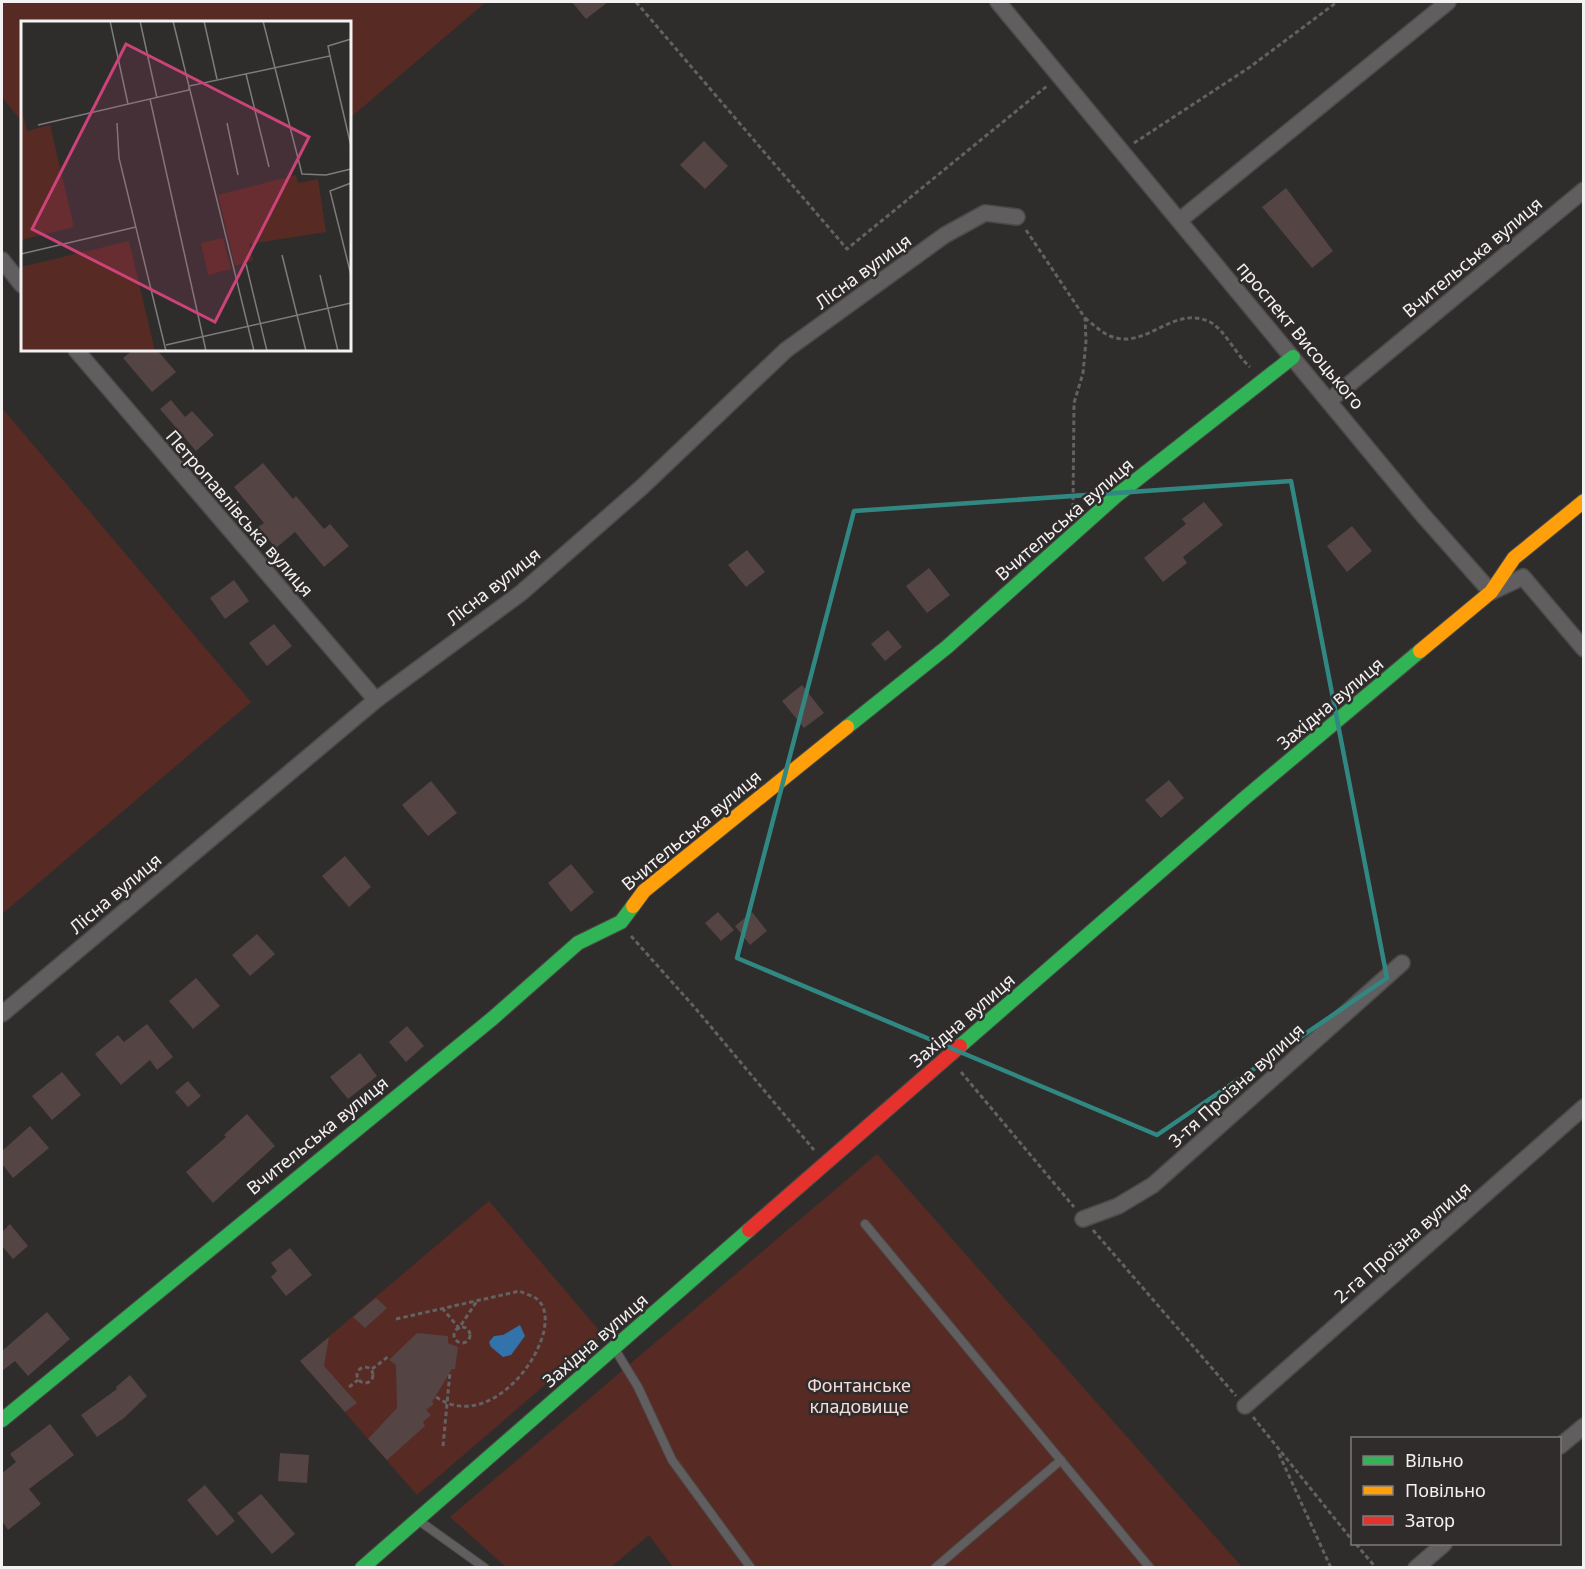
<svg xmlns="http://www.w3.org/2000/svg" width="1585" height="1569" font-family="'Noto Sans',sans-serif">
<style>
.green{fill:#582a24}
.water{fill:#3173aa}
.building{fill:#544443}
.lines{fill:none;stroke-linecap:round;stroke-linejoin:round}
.lane-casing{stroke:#4b4a49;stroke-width:10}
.street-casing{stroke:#4b4a49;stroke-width:18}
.fast-casing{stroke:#4b4a49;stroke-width:16}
.slow-casing{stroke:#4b4a49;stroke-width:16}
.jam-casing{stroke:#4b4a49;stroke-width:16}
.path{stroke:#636161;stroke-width:3;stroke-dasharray:4.5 3;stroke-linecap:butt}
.lane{stroke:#605e5e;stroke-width:8}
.street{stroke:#605e5e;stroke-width:15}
.fast{stroke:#30b455;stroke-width:14}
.slow{stroke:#ff9f0a;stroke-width:14}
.jam{stroke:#e5322d;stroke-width:14}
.marked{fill:none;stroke:#318882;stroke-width:4.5;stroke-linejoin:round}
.labels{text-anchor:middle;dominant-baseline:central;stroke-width:5;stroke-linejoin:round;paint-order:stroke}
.street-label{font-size:18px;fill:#f3f1f1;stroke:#2f2c2b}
.park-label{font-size:18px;fill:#f7ddd9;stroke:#2f2c2b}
.inset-road{fill:none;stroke:#7d7b7b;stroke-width:1.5}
.view{fill:#cc4379;fill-opacity:0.15;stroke:#cc4379;stroke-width:3}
.inset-edge{fill:none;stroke:#f3f1f1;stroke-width:3}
</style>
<rect width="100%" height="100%" fill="#2e2d2c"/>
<g class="green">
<polygon points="2,2 486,2 350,118 350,22 22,22 22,122 2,97"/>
<polygon points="2,408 251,702 2,914"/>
<polygon points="877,1154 1242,1567 673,1567 649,1535 611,1567 506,1567 450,1517"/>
<polygon points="489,1201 603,1335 417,1495 300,1361"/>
</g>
<polygon class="water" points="520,1325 525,1336 511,1355 503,1357 491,1347 489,1342 494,1336 503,1335"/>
<g class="building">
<polygon points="572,2 608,2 586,19"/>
<polygon points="704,141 728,166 705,189 680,165"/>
<polygon points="1286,188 1333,251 1312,268 1262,207"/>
<polygon points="133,350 157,350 176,372 152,392 123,358"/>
<polygon points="171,400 185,417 192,411 214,435 196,451 160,409"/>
<polygon points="263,463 293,499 296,496 324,529 330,524 349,546 324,567 295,532 276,548 258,527 264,523 234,487"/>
<polygon points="1204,502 1223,525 1183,557 1187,563 1163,582 1144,558 1186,524 1182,519"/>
<polygon points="1352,526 1372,551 1347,572 1327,546"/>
<polygon points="747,550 765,572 746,587 728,565"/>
<polygon points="929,568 950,595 927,613 906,586"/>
<polygon points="234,580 249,601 225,619 210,598"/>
<polygon points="274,624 292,646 267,666 249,643"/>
<polygon points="888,630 902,647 885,661 871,644"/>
<polygon points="802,685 824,713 804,728 782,701"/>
<polygon points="1169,780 1184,798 1161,818 1145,800"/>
<polygon points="431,781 457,813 428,836 402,805"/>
<polygon points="345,856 371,887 349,907 322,876"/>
<polygon points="571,864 594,892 571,912 548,883"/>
<polygon points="718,912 734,930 721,941 705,923"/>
<polygon points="752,912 767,931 750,945 735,926"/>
<polygon points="257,934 275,954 250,976 232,955"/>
<polygon points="196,978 220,1006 193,1029 169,1001"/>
<polygon points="147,1024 173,1057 157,1070 150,1060 121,1085 95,1054 118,1035 124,1042"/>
<polygon points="407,1026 424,1046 406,1062 389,1042"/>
<polygon points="360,1053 377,1076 348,1099 330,1077"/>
<polygon points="62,1072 81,1095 52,1120 32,1096"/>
<polygon points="188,1081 201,1096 188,1107 175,1092"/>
<polygon points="247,1114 275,1146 213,1203 186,1172 226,1137 224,1135"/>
<polygon points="30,1126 49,1148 13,1178 2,1164 2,1151"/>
<polygon points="10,1224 28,1246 13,1259 2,1246 2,1232"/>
<polygon points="290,1248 312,1275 286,1296 271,1277 277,1271 271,1263"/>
<polygon points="376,1298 387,1308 365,1328 353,1317"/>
<polygon points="47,1312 70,1339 28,1376 15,1361 2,1371 2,1351"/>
<polygon points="417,1333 448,1336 448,1343 458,1347 455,1369 452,1369 432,1402 434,1404 426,1410 431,1415 423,1422 425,1426 387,1460 368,1439 397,1408 396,1365 389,1360"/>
<polygon points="329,1337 324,1366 357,1403 345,1412 300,1361"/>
<polygon points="130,1375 147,1396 124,1418 97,1437 81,1415 117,1389 116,1387"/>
<polygon points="50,1424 74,1455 29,1489 41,1504 8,1530 2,1521 2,1473 16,1462 10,1454"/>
<polygon points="280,1453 309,1455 307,1483 278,1481"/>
<polygon points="205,1485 235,1521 217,1536 187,1500"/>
<polygon points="261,1494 295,1534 272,1554 237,1513"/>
</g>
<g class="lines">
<defs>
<g id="lane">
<polyline points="865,1224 1150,1568"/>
<polyline points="616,1351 638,1387 672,1460 751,1568"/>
<polyline points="418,1520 485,1568"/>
<polyline points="935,1568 1061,1460"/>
</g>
<g id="street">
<polyline points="998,2 1421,513 1491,592 1523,577 1584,649"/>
<polyline points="1180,220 1448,2"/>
<polyline points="2,260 22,285"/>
<polyline points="76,350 376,700"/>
<polyline points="1330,400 1584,190"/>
<polyline points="2,1014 376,700 521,593 642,487 786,350 945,235 985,213 1017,217"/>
<polyline points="1083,1219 1118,1206 1153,1185 1402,963"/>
<polyline points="1245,1406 1584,1107"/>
<polyline points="1560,1446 1584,1426"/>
<polyline points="1416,1568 1444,1544"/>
</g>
<g id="fast">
<polyline points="847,727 947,647 1116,496 1293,357"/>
<polyline points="960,1046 1246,797 1420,651"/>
<polyline points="2,1420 493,1018 578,943 621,922 633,906"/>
<polyline points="362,1568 749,1230"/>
</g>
<g id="slow">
<polyline points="1420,651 1491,592 1514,558 1584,501"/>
<polyline points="633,906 644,891 847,727"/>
</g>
<polyline id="jam" points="749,1230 960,1046"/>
</defs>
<use href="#lane" class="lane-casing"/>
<use href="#street" class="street-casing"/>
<use href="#fast" class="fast-casing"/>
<use href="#slow" class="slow-casing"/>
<use href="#jam" class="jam-casing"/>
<g class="path">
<polyline points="636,2 847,249 1047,86"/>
<polyline points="1134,143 1250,67 1337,2"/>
<polyline points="1026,230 1085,318 1086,341 1083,373 1074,403 1073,507"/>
<path d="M 1085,318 C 1095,326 1104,335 1116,338 C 1149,346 1175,305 1210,322 C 1224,329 1237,356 1250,367"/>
<polyline points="631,936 696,1009 814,1150"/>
<polyline points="961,1072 1074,1207"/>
<polyline points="1093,1230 1236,1396"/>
<polyline points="442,1308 459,1328 477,1301"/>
<path d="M 396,1319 L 520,1291 C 525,1294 533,1296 537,1299 C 570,1326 497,1439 436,1397"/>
<circle cx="462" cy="1335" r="8"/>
<circle cx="365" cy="1375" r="8"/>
<polyline points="372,1369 389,1356"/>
<polyline points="349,1387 358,1380"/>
<polyline points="1253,1417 1352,1540"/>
<polyline points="443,1446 450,1372"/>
<polyline points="1279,1454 1331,1568"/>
<polyline points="1356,1544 1376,1568"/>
</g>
<use href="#lane" class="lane"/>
<use href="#street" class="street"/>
<use href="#fast" class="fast"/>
<use href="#slow" class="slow"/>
<use href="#jam" class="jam"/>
</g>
<path class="marked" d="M 1291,481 L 1387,978 L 1157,1135 L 737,958 L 854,511 Z"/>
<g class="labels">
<g class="street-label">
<text transform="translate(1472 257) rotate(-40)">Вчительська вулиця</text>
<text transform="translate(863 271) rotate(-36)">Лісна вулиця</text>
<text transform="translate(1301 335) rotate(50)">проспект Висоцького</text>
<text transform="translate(240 513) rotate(49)">Петропавлівська вулиця</text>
<text transform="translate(1064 519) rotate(-41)">Вчительська вулиця</text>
<text transform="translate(493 586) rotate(-38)">Лісна вулиця</text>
<text transform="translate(1330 703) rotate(-40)">Західна вулиця</text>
<text transform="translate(691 830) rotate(-40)">Вчительська вулиця</text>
<text transform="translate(115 893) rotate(-40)">Лісна вулиця</text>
<text transform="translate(962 1020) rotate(-41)">Західна вулиця</text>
<text transform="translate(1236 1085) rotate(-42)">3-тя Проїзна вулиця</text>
<text transform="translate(317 1135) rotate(-39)">Вчительська вулиця</text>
<text transform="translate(1402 1242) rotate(-41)">2-га Проїзна вулиця</text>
<text transform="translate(595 1340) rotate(-41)">Західна вулиця</text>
</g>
<g class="park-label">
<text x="859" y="1385">Фонтанське<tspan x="859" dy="21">кладовище</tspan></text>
</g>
</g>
<g transform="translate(21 21)">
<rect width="330" height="330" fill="#2e2d2c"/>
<path d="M 0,84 L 6,110 L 29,104 L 53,206 L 0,219 ZM 275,154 L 277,162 L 297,158 L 305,211 L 228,223 L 232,239 L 214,245 L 197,174 ZM 202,217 L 210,248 L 187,254 L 180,222 ZM 108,220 L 134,330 L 0,330 L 0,246 Z" fill="#582a24"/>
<path class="inset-road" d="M 89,0 L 107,83M 119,0 L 136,77M 152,0 L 233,330M 183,0 L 196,58M 242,0 L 281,153 L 305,154 L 330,148M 309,35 L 330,125M 225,53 L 248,146M 129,78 L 185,330M 96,102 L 98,137 L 145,330M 206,102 L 217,154M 17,104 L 168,69 L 168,65 L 309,35 L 307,25 L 330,18M 330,162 L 309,170 L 330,254M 0,233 L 115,206M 261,234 L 285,330M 225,243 L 246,330M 299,254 L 317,330M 145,324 L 330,282"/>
<path class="view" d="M 105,23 L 288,116 L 194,301 L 11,208 Z"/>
<rect width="330" height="330" class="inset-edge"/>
</g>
<rect width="1585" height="1569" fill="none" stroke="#f3f1f1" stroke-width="6"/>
<rect x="1351" y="1437" width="210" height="108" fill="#2f2c2b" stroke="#7d7b7a" stroke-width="1.5"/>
<rect x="1363" y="1456" width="30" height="9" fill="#30b455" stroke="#7d7b7a" stroke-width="1.5"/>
<text x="1405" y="1467" font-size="18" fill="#f3f1f1">Вільно</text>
<rect x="1363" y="1486" width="30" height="9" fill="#ff9f0a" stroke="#7d7b7a" stroke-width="1.5"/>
<text x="1405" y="1497" font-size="18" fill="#f3f1f1">Повільно</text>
<rect x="1363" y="1516" width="30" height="9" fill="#e5322d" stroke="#7d7b7a" stroke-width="1.5"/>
<text x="1405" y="1527" font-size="18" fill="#f3f1f1">Затор</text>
</svg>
